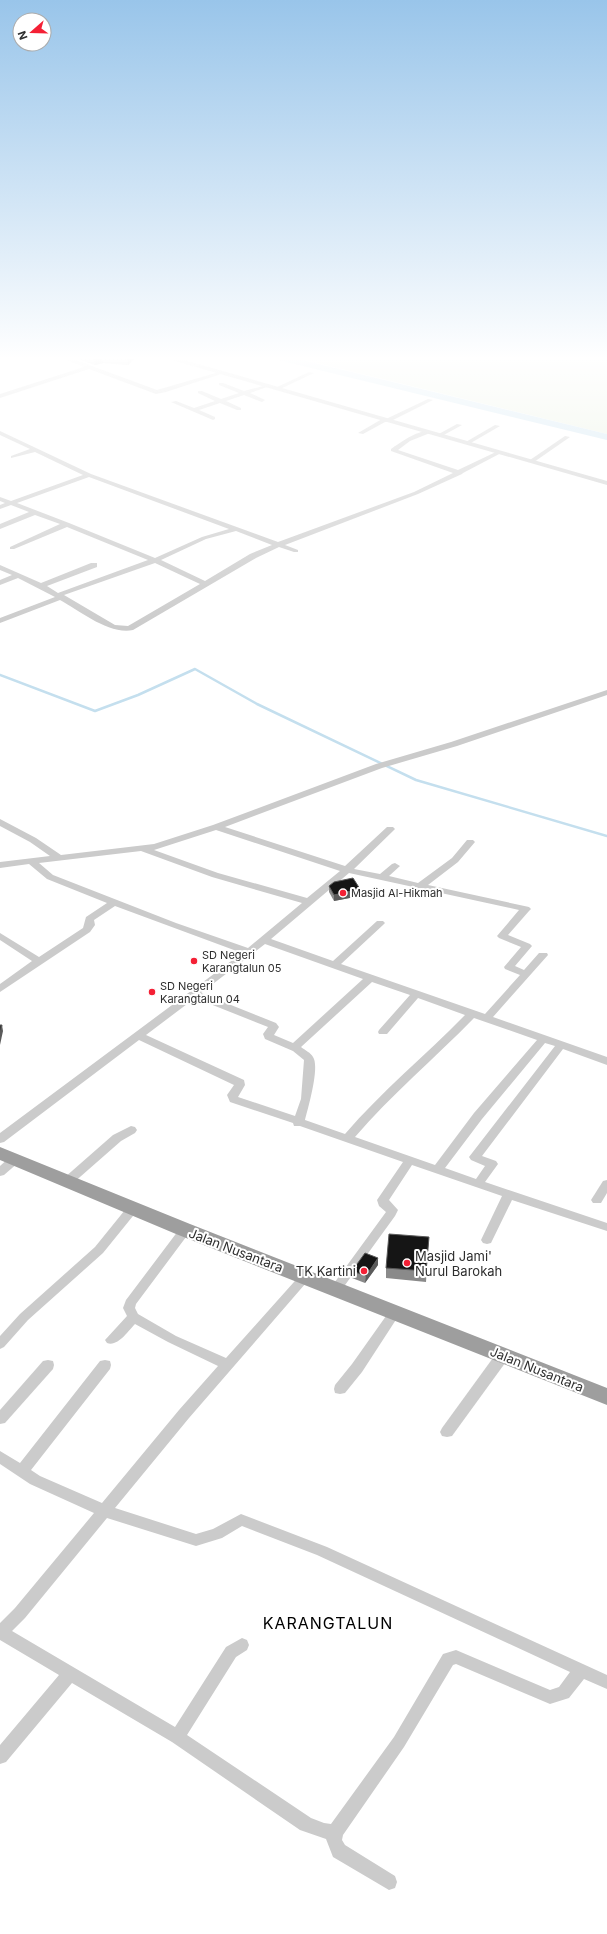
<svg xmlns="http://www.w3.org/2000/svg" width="607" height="1934" font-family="Inter,sans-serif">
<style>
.green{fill:#e4edda}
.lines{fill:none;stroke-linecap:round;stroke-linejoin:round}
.stream{stroke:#c4dfee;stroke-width:2.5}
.river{fill:#c4dfee;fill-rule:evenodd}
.minor{fill:#cbcbcb;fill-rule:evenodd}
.tertiary{fill:#cbcbcb;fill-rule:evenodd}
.trunk{fill:#9e9e9e;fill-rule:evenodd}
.wall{fill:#8a8a8a}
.shaded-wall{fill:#5b5b5b}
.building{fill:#151515;stroke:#5b5b5b}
.poi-dot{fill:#f42035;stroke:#fff;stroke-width:1.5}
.labels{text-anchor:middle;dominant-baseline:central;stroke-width:4;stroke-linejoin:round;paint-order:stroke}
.poi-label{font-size:11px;fill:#2e2e2e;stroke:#fff;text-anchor:start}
.near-street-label{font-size:13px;fill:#2e2e2e;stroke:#fff}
.near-poi-label{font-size:13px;fill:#2e2e2e;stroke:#fff;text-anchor:start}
.near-quarter-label{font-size:16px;letter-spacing:1px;fill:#000;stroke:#fff}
</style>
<rect width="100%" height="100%" fill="#fff"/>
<polygon class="green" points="297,358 597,358 607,360 607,434"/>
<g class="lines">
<polyline class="stream" points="0,675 95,711 138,695 195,669 257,704 416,780 607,836"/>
<polygon class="river" points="277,358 294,358 607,434 607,440 278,360"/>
<g class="minor">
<polygon points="0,358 10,358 0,360"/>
<polygon points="62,358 70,358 157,390 219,372 224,373 166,392 156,394 89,369 0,398 0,394 84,367"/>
<polygon points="309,372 314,373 278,390 273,389"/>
<polygon points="219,383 223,383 244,391 267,385 267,387 250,393 265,400 262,402 244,395 226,401 241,408 241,410 237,410 220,403 199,410 215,417 215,419 213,420 171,402 176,401 194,408 215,401 198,393 198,391 202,391 221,399 239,393 219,385"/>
<polygon points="428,399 433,400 389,422 385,422 363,434 358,433 382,419 386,419"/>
<polygon points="457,424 462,425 442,436 437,435"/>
<polygon points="495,425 500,426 469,444 464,443"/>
<path d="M 0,431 L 91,474 L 278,542 L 414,492 L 453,473 L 391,451 L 391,449 C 401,442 417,430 430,431 L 430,433 L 410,441 L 398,450 L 458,470 L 498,451 L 503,452 L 463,473 L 462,474 L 418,494 L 285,545 L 298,550 L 298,552 L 294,552 L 279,547 L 256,558 L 133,630 C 109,635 80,611 60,600 L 0,623 L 0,618 L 55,597 L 18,578 L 0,585 L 0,580 L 12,575 L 0,570 L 0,565 L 41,583 L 91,563 L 97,563 L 97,567 L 47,586 L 58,593 L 148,560 L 67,527 L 14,549 L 10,549 L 10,547 L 60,524 L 35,515 L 0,529 L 0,524 L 29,512 L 11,505 L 0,509 L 0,505 L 5,503 L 0,501 L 0,497 L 11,501 L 83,475 L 35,452 L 11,458 L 11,456 L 30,449 L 0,435 ZM 89,477 L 229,529 L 202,537 L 155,558 L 69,523 L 17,503 ZM 236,531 L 272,545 L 250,554 L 205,581 L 161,560 L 206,539 ZM 155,563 L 200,584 L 128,626 L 115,625 L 64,595 Z"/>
<polygon points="565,436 570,437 534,462 530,462 530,460"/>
<path d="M 607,690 L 607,695 L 457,746 L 382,768 L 225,827 L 345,866 L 387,827 L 393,827 L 395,829 L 393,831 L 354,869 L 380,874 L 392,864 L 395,863 L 400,866 L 389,876 L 418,883 L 452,858 L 467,840 L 473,840 L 475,842 L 458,862 L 428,885 L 529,907 L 531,909 L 529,911 L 508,935 L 530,944 L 532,946 L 515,966 L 524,970 L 539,953 L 547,953 L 548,955 L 493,1017 L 607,1057 L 607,1065 L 563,1049 L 482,1156 L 496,1161 L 498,1164 L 485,1182 L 607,1223 L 607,1231 L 512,1200 L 491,1243 L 487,1244 L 483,1243 L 481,1240 L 502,1196 L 412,1165 L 389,1200 L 398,1210 L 395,1216 L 340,1292 L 336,1294 L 332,1292 L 330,1289 L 332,1286 L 386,1212 L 379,1206 L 377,1200 L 403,1162 L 300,1126 L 294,1126 L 293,1123 L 230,1102 L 227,1095 L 234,1085 L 139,1040 L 4,1142 L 0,1143 L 0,1133 L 242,953 L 115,906 L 94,920 L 95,925 L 90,932 L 0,992 L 0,984 L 32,961 L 0,940 L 0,933 L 39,957 L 83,928 L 86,917 L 107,903 L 47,879 L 29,864 L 0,868 L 0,862 L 50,856 L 30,842 L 0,826 L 0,819 L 36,838 L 61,855 L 154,844 L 213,825 L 376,764 L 451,742 ZM 216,830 L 340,871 L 307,898 L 218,873 L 154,850 ZM 141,851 L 212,877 L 302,903 L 248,948 L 176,923 L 53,875 L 39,863 ZM 349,873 L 519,910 L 497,936 L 499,938 L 521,947 L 504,967 L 505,969 L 520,975 L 485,1014 L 341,964 L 383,925 L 385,923 L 383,921 L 377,921 L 333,961 L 271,939 ZM 265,944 L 363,979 L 293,1043 L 274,1035 L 279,1027 L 276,1023 L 201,993 ZM 372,982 L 410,995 L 379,1030 L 378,1032 L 379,1034 L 387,1034 L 418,998 L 465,1015 C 426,1055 382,1091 345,1134 L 305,1120 C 308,1108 320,1067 313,1057 C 311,1053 305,1050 301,1047 ZM 195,998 L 268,1027 L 263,1034 L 265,1039 L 293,1051 L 304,1060 L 301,1099 L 295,1116 L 238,1097 L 245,1085 L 244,1080 L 146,1035 ZM 474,1018 L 537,1040 L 474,1113 L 435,1165 L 355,1137 C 391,1095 435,1058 474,1018 ZM 545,1043 L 555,1046 L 469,1157 L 471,1160 L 485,1166 L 476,1179 L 445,1168 L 482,1119 Z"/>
<polygon points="131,1126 135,1127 137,1130 135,1133 121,1141 72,1184 64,1184 62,1181 64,1178 113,1135"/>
<polygon points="15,1155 19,1156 21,1159 19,1162 4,1175 0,1176 0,1166 11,1156"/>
<polygon points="607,1180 607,1193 601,1203 593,1203 591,1200 603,1181"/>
<polygon points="133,1204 137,1205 139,1208 137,1211 103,1253 28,1320 4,1347 0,1349 0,1336 20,1314 95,1247 129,1205"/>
<path d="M 185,1226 L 189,1227 L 191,1230 L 189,1233 L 136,1304 L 135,1308 L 138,1314 L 176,1336 L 226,1358 L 302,1273 L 306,1271 L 310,1273 L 312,1276 L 189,1418 L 115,1508 L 196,1534 L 213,1529 L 241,1514 L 327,1547 L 607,1675 L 607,1689 L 584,1679 L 569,1698 L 550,1704 L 456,1664 L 453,1665 L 404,1747 L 343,1835 L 342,1840 L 345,1845 L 395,1876 L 397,1882 L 395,1888 L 389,1890 L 333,1857 L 326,1839 L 300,1830 L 172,1742 L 72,1683 L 6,1762 L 0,1764 L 0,1745 L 59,1675 L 0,1640 L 0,1623 L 15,1608 L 94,1513 L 30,1484 L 0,1464 L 0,1451 L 20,1463 L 100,1361 L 105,1360 L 110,1361 L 111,1365 L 110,1369 L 31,1470 L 40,1476 L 102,1503 L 179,1410 L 218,1366 L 168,1342 L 135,1324 C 128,1331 118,1347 107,1343 L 105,1340 L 127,1316 L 123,1308 L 126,1300 L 181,1227 ZM 107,1518 L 196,1546 L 222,1538 L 242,1526 L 317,1555 L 570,1672 L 559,1687 L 550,1690 L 456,1650 L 443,1654 L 394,1737 L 331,1824 L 324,1823 L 311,1818 L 187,1735 L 236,1657 L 247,1650 L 249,1645 L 247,1640 L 242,1638 L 226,1647 L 175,1727 L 12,1631 L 25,1618 Z"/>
<polygon points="395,1307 399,1309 401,1312 362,1372 345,1393 340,1394 335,1393 334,1389 335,1385 352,1364 391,1309"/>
<polygon points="503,1350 508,1351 509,1355 508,1359 452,1436 447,1437 442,1436 440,1432 442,1428 498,1351"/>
<polygon points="48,1360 53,1361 54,1365 53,1369 5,1423 0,1424 0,1410 43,1361"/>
</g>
<polygon class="tertiary" points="167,358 177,358 607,481 607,485 168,359"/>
<polygon class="trunk" points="0,1147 190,1224 607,1388 607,1405 176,1234 0,1160"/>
</g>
<g class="wall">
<polygon points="75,358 135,358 128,365 103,363 95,365"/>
<polygon points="329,886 360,889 360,896 334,901 329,892"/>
<polygon points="429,1237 426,1282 386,1278 386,1268"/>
<polygon points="378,1265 365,1283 352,1278 352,1271"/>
</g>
<g class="shaded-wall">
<polygon points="98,358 102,358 103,363 95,365 94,359"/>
<polygon points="128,358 135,358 128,365"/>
<polygon points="360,889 360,896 334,901 334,895"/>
<polygon points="2,1025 3,1031 0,1045 0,1034"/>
<polygon points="378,1258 378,1265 365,1283 366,1276"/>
</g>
<g class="building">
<polygon points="117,358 128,358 128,359"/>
<polygon points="353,878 360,889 334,895 329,886 334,882"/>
<polygon points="0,1025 2,1025 0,1034"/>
<polygon points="389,1234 429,1237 426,1271 386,1268"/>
<polygon points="365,1253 378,1258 366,1276 352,1271"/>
</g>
<linearGradient id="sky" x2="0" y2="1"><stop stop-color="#99c5ea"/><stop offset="0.57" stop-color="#fff"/><stop offset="1" stop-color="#fff" stop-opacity="0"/></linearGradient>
<rect width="607" height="629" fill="url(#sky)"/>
<g class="poi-dot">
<circle cx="343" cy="893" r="4"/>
<circle cx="194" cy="961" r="4"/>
<circle cx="152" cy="992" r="4"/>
<circle cx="407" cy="1263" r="4"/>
<circle cx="364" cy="1271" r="4"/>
</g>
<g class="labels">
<g class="poi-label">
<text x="351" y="893">Masjid Al-Hikmah</text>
<text x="202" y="955">SD Negeri<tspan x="202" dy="13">Karangtalun 05</tspan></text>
<text x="160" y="986">SD Negeri<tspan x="160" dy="13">Karangtalun 04</tspan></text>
</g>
<g class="near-street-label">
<text transform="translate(236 1250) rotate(21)">Jalan Nusantara</text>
<text transform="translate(537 1369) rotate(22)">Jalan Nusantara</text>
</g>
<g class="near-poi-label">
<text x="415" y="1256">Masjid Jami'<tspan x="415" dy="15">Nurul Barokah</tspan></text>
<text x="356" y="1271" text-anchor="end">TK Kartini</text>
</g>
<g class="near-quarter-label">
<text x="328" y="1623">KARANGTALUN</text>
</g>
</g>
<g transform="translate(32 32) rotate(250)"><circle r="19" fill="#ffffff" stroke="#ababab"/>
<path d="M0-3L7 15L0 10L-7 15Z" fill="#f42035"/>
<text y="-6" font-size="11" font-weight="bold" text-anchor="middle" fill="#2e2e2e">N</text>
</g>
</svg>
